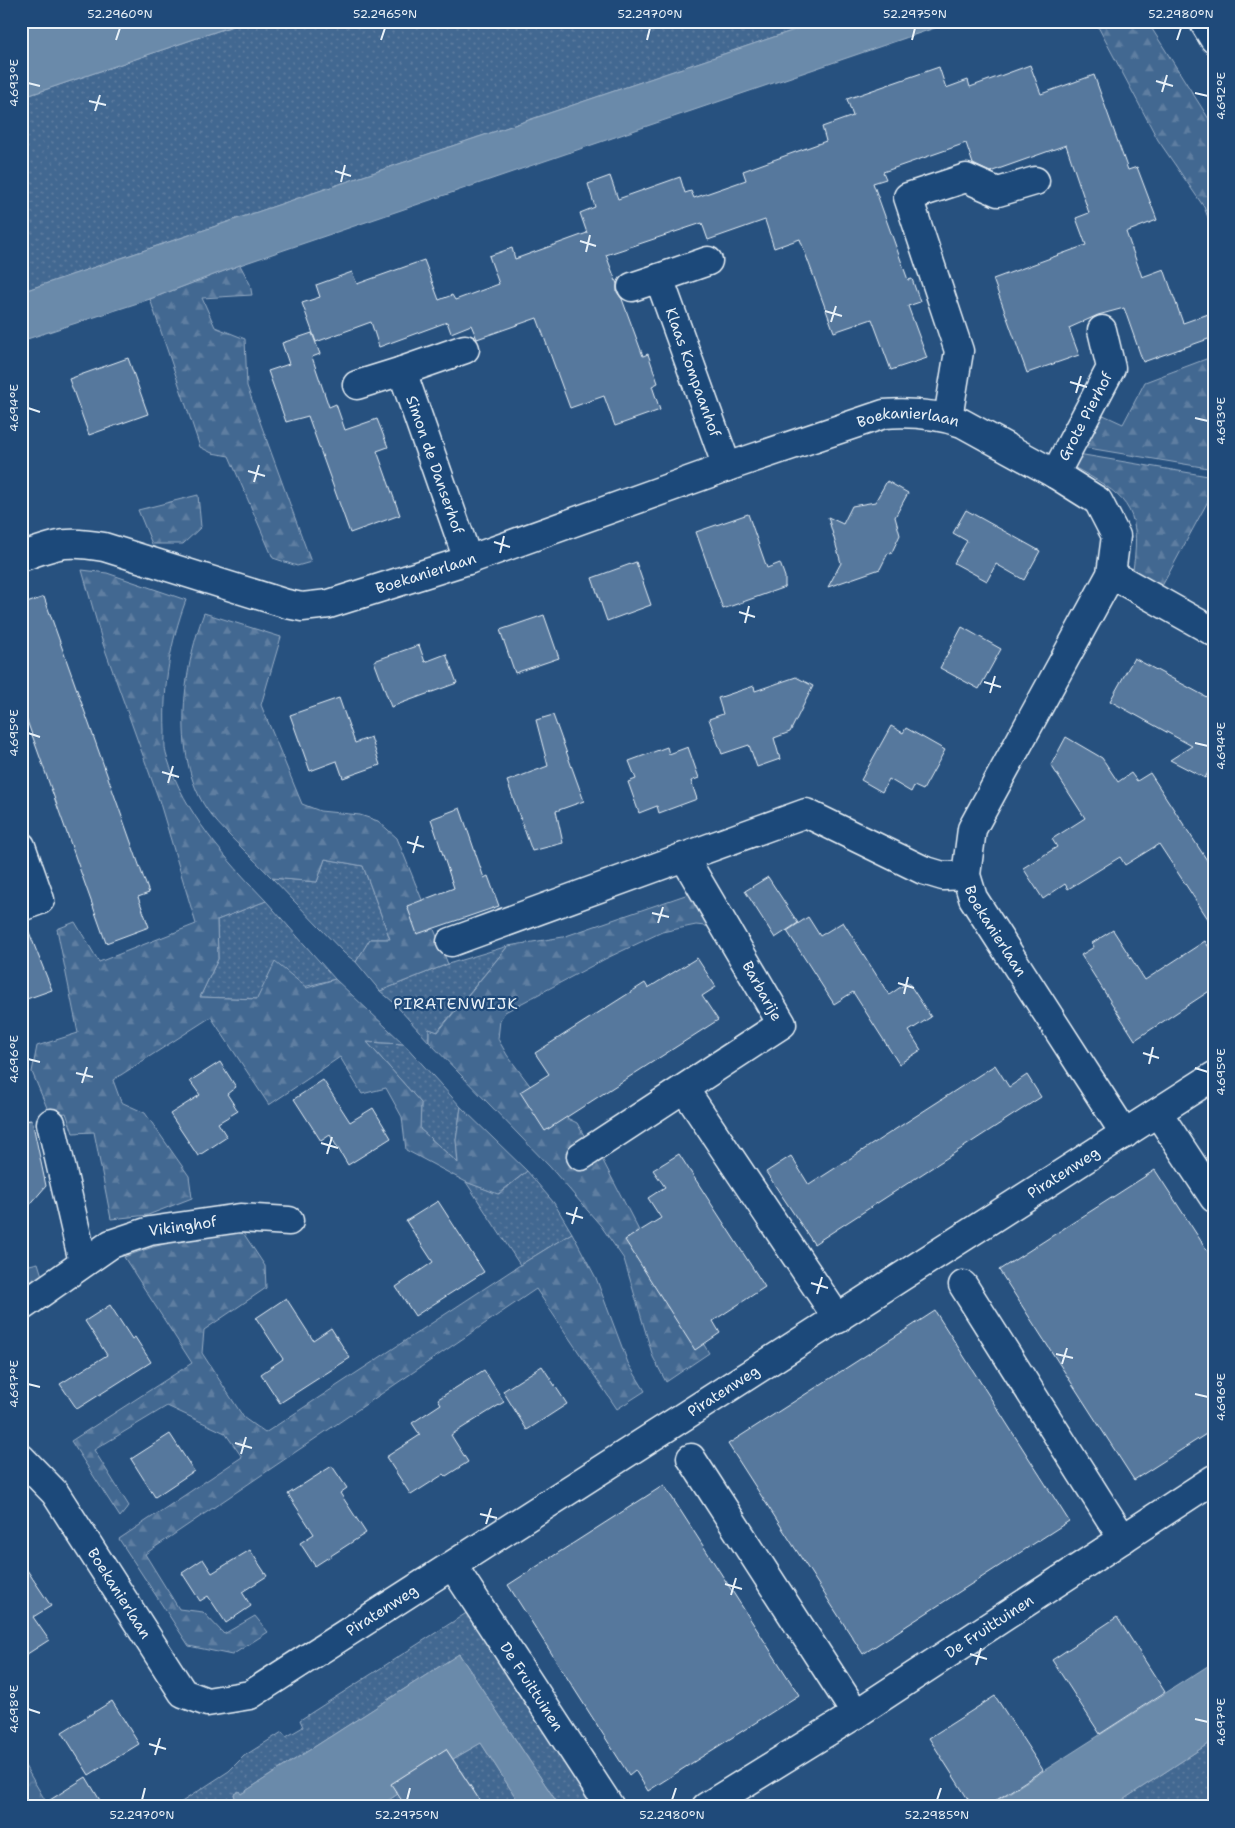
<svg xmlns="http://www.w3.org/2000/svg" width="1235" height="1828" font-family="'Shantell Sans',sans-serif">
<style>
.grass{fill:url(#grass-dots);stroke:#96acc4}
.forest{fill:url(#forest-firs);stroke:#96acc4}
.park{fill:url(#park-crowns);stroke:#96acc4}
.water{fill:#6b8aaa;stroke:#9db3c9}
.building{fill:#57789d;stroke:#e8f1f8}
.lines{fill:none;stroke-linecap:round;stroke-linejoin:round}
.minor-casing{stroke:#e8f1f8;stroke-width:31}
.minor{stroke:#1f4a7a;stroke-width:28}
.ticks{fill:none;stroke:#e8f1f8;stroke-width:2}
.labels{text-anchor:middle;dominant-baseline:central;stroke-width:4.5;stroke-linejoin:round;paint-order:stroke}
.street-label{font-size:15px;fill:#e8f1f8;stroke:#1f4a7a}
.neighbourhood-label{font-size:16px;letter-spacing:1px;fill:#e8f1f8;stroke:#1f4a7a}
.neatline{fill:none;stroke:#e8f1f8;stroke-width:2}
.ticks-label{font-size:12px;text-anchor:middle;fill:#e8f1f8}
</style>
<defs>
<pattern id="grass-dots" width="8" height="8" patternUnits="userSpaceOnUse" patternTransform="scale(1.25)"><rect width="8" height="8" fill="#436891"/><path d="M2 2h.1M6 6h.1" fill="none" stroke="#5e7ea1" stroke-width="1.8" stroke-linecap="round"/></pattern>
<pattern id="forest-firs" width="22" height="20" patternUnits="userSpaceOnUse" patternTransform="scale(1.25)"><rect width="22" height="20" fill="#436891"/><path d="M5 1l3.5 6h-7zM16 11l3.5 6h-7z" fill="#5e7ea1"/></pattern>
<pattern id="park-crowns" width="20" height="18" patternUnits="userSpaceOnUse" patternTransform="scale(1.25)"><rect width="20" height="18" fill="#436891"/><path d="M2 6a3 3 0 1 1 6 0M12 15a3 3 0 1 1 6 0" fill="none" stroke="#5e7ea1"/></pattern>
</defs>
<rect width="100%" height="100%" fill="#27517f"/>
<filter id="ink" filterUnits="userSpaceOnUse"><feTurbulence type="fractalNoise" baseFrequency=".02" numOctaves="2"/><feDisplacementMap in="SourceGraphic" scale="10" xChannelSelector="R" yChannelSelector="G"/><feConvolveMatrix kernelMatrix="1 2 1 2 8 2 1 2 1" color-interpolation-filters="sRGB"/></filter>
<g filter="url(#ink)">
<g class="grass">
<polygon points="247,21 821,21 21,292 21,98"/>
<polygon points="325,859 363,866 390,939 370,939 356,962 344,953 272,878 317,882"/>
<polygon points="266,901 335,979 257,999 200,997 218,959 217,920"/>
<polygon points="508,946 437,1032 429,1029 429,1042 392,1001 380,991 448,964"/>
<polygon points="367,1042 404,1044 461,1107 456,1139 458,1163 420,1129 421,1103"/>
<polygon points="527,1171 554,1203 572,1233 520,1265 466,1182 499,1194"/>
<polygon points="468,1612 592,1807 560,1807 459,1654 241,1794 234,1794 235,1798 222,1807 174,1807 229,1771 244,1756 282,1732 286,1737 303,1727 300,1720"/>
<polygon points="1214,1740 1214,1798 1200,1807 1112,1807"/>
<polygon points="481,1743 522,1807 484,1807 453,1759"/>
<polygon points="398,1794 406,1807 378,1807"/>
</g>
<g class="forest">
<polygon points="1095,21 1147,21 1214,127 1214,233 1204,207 1158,140"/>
<polygon points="240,265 250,284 252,295 202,298 215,327 245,339 247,386 311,562 297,566 273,558 229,456 212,453 200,447 150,299"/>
<polygon points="1214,356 1214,469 1082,447 1099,413 1123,424 1145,382"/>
<path d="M 1078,454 L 1214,477 L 1214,490 L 1162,586 L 1133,570 C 1143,505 1124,495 1072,466 Z"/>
<polygon points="198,495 201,527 183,544 152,544 138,510"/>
<path d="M 82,570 L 107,573 L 186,600 C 170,643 163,685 165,731 C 165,739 164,749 167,757 C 184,813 226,859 266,901 L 217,920 L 218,959 L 200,997 L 257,999 L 275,962 L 307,988 L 335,979 L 404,1044 L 367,1042 L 421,1103 L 420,1129 L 458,1163 L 456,1140 L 461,1107 L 527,1171 L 498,1194 L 466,1182 L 406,1150 L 402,1117 L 386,1088 L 362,1094 L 340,1057 L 269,1105 L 211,1017 L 113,1080 L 121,1102 L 145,1113 L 189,1176 L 192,1198 L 148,1215 L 111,1219 L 94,1132 L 73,1133 L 66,1113 L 50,1115 L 32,1072 L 37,1046 L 78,1033 L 57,929 L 75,922 L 99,962 L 196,924 L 159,800 L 103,644 Z"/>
<path d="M 204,613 L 281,637 L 261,705 L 302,804 L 320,811 L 360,815 L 378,821 L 397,838 L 448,964 L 380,991 L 356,962 L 370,939 L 390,939 L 363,866 L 325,859 L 317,882 L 272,878 C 252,857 229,837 211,815 C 170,763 182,671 204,613 Z"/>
<polygon points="700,890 722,928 696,925 662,932 605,959 505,1012 500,1020 498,1039 507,1055 547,1108 577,1123 591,1148 600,1155 666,1283 709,1353 666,1382 653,1357 624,1259 601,1226 550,1167 429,1042 429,1029 438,1032 508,946 563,937"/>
<path d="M 240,1228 L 265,1266 L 266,1288 L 204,1330 L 202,1353 L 244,1418 L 265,1433 L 520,1265 L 572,1233 L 596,1278 L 628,1363 L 645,1391 L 617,1409 L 536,1289 L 145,1554 L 179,1609 L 203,1612 L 224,1634 L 255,1616 L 268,1632 L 232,1655 L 189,1646 L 119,1539 L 242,1457 L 225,1433 L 167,1406 L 94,1450 L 129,1506 L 120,1517 L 71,1441 L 192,1363 L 124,1257 C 162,1243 199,1233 240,1228 Z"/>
<polygon points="38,1263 43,1279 21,1293 21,1267"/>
</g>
<polygon class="park" points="21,1759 49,1807 21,1807"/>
<g class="water">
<polygon points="37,21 247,21 21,98 21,27"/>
<polygon points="821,21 955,21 240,265 150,299 21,341 21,292"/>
<polygon points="459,1654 560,1807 522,1807 481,1743 453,1759 446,1749 391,1784 398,1794 378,1807 222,1807 235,1798 234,1794 239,1791 241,1794"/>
<polygon points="1214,1662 1214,1740 1112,1807 987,1807"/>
</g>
<g class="building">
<polygon points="1030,65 1041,94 1094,75 1128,170 1137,167 1157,220 1126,232 1142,277 1164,269 1183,323 1214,312 1214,337 1143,362 1124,308 1098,315 1069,328 1079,355 1027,373 993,279 1086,245 1076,218 1089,213 1066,145 990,172 973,164 966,143 883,172 886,179 873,183 908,280 912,279 920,302 908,306 927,358 891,370 872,319 834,332 800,239 774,248 765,220 708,240 702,223 606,255 617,284 617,292 622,299 643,356 648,354 658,383 652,386 660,410 615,426 604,396 570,408 537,318 477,339 471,325 451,333 447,322 379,347 371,322 316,342 302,303 320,297 316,285 352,272 357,284 424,260 439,300 452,295 455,300 499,284 489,256 512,248 515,259 587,233 580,213 595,207 588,184 610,176 618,199 680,177 685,193 691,191 694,198 746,180 743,171 826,141 822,127 853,116 847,99 939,67 946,88 968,80 970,87"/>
<polygon points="312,333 320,354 312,357 329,407 336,404 345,430 377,419 388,447 377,451 400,515 350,533 308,416 286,422 268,371 289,364 282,343"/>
<polygon points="128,358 148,414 89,435 69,379"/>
<polygon points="887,481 908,493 895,517 900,535 891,554 888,553 880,569 828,587 841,563 828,517 843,524 852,506 875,502"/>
<polygon points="966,510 1040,551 1024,580 996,564 987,581 954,563 967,541 953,533"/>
<polygon points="748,514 767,568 780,563 785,577 785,587 723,609 696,532"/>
<polygon points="636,562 651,605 607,621 592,578"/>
<polygon points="44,597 149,893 138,897 149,927 106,943 21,704 21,605"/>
<polygon points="544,615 559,658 515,673 500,630"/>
<polygon points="962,627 1001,649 979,689 940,668"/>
<polygon points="419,645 425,662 446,654 457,683 391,707 374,661"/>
<polygon points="1134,658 1214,701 1214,762 1205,778 1170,760 1192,746 1110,701"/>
<polygon points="796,677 813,686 790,732 774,738 780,759 757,767 749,745 722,754 709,719 723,714 718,698 754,686 755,691"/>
<polygon points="339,698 355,743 371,737 380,765 343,778 337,761 310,771 290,715"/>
<polygon points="553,715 584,801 556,811 563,843 532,851 507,781 548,766 536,720"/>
<polygon points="891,726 903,733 906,728 945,750 923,790 914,786 911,792 889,779 882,792 861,780"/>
<polygon points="1066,737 1102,758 1118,782 1131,773 1137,781 1150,773 1214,871 1214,928 1159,844 1125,865 1120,857 1068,889 1065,884 1043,899 1023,868 1057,847 1052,839 1085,818 1051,765"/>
<polygon points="667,747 669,754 688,747 699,778 691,781 697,799 659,813 657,806 639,813 628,782 636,779 629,761"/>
<polygon points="460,808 484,878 488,876 499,906 417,934 407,906 454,888 431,819"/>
<polygon points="768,877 798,923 775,938 745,891"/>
<polygon points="808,917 820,936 843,922 889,995 908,982 931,1017 909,1031 921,1050 899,1064 853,992 834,1004 787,931"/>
<polygon points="21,922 25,922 52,990 21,1001"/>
<polygon points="1113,930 1145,980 1205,941 1214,955 1214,988 1135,1040 1081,955 1094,947 1092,943"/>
<polygon points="697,958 716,987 702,996 718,1020 545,1131 520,1092 549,1074 535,1053 645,983 648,988"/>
<polygon points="220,1062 236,1087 227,1094 238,1111 218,1123 227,1137 198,1156 170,1114 200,1095 190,1081"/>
<polygon points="995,1065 1009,1087 1027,1075 1041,1097 814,1244 766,1172 791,1156 809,1185"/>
<polygon points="323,1080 350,1122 373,1108 391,1138 348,1165 330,1135 321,1141 294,1099"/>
<polygon points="32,1120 46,1186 21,1215 21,1121"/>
<polygon points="679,1154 765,1287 713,1321 720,1333 695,1350 625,1240 661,1218 648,1198 665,1187 653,1170"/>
<polygon points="1155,1170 1214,1261 1214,1429 1134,1480 999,1270"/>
<polygon points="438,1201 484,1272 415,1316 396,1287 433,1262 406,1221"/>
<polygon points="286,1298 313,1340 331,1328 350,1358 280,1403 261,1374 283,1359 256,1318"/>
<polygon points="110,1305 132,1339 135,1337 151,1362 77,1409 60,1384 107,1355 85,1321"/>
<polygon points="935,1311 1069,1521 863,1654 728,1444"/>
<polygon points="542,1366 567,1404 527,1430 503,1391"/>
<polygon points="484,1370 504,1402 451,1435 468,1462 446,1476 444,1474 411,1495 386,1457 420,1435 412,1423 441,1404 438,1399"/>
<polygon points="170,1434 194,1471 155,1497 131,1459"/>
<polygon points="332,1466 347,1488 340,1493 366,1533 315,1566 300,1543 314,1534 288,1494"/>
<polygon points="664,1485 799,1695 648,1791 635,1770 629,1775 508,1585"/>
<polygon points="250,1550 267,1576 242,1592 251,1606 226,1623 208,1596 200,1601 182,1573 203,1559 212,1573"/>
<polygon points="21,1561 51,1606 33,1617 49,1640 21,1658"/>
<polygon points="1117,1617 1165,1692 1100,1734 1052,1660"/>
<polygon points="995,1696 1043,1770 986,1807 973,1807 929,1738"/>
<polygon points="112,1701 139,1744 89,1775 62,1732"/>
<polygon points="446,1749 484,1807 406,1807 391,1784"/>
<polygon points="86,1777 104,1807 39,1807"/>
</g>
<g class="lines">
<defs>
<g id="minor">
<polyline points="1203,21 1214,39"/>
<path id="s1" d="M 708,261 L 659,278 L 727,467"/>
<polyline points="632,287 659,278"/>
<path id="s2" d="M 465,349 L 402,371 L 468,560"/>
<polyline points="357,385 402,371"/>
<polyline points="948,418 959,351 908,197 966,178 998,192 1035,181"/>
<path id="s3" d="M 1055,474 L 1111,368 L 1102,330"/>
<path id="s4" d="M 21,557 C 58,544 65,540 104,547 L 287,604 L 302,607 L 329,604 L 468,560 L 727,467 L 884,414 C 911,412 936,414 962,423 L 1055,474 L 1098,501 L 1116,536 L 1111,574 L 972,829 L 966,875 L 973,898 L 1125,1134"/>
<polyline points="1111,574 1214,632"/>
<polyline points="21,846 40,900 21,907"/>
<polyline points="451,942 684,857"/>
<polyline points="685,1090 838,1319"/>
<polyline points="1158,1113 1214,1198"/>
<polyline points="51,1123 83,1262"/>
<polyline points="581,1156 782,1024 684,857 806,813 923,870 943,876 966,875"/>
<polyline points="963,1285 1123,1539"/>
<path id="s5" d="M 21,1307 L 111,1244 L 150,1231 L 240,1218 L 289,1221"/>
<path id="s6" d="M 21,1458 L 55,1493 L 183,1693 L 207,1702 L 250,1695 L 1214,1076"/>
<polyline points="691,1458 856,1714"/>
<path id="s7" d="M 453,1566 L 610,1807"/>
<path id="s8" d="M 706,1807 L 856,1714 L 1214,1479"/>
</g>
</defs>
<use href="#minor" class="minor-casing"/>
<use href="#minor" class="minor"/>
</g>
</g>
<path class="ticks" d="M 116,40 L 120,28M 381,40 L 385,28M 647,40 L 650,28M 912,40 L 915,28M 1177,40 L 1181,28M 1156,81 L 1173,86M 28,83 L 40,86M 1162,92 L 1167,75M 1195,93 L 1208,96M 89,101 L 106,105M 95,111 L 100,95M 335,171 L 351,176M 341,182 L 345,165M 580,241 L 596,246M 586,252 L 590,235M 825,311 L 842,316M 831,322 L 836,306M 1070,382 L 1087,387M 1076,393 L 1081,376M 28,408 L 40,412M 1195,418 L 1208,421M 248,471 L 265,476M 254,482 L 259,465M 494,542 L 510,547M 500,553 L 504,536M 739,612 L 755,617M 745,623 L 749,606M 984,682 L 1001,687M 990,693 L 995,676M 28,733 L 40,737M 1195,743 L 1208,746M 162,772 L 179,777M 168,783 L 173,766M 407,842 L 424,847M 413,853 L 418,836M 652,913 L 669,917M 658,923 L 663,907M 898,983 L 914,988M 904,994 L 908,977M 1143,1053 L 1159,1058M 28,1059 L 40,1062M 1149,1064 L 1153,1047M 1195,1068 L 1208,1072M 76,1073 L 93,1077M 82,1083 L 87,1067M 321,1143 L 338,1148M 327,1154 L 332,1137M 566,1213 L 583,1218M 572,1224 L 577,1207M 811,1283 L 828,1288M 817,1294 L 822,1277M 1056,1354 L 1073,1358M 1062,1364 L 1067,1348M 28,1384 L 40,1387M 1195,1394 L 1208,1397M 235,1443 L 252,1448M 241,1454 L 246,1437M 480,1514 L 497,1518M 486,1524 L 491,1508M 725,1584 L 742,1589M 731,1595 L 736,1578M 970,1654 L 987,1659M 976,1665 L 981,1648M 28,1709 L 40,1713M 1195,1719 L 1208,1722M 149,1744 L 166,1749M 155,1755 L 160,1738M 142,1800 L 145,1788M 407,1800 L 410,1788M 672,1800 L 676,1788M 937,1800 L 941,1788"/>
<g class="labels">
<g class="street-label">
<text stroke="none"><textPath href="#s1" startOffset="152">Klaas Kompaanhof</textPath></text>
<text stroke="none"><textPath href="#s3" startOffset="65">Grote Pierhof</textPath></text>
<text stroke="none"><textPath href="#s4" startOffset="930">Boekanierlaan</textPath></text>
<text stroke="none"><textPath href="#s2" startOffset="166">Simon de Danserhof</textPath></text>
<text stroke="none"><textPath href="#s4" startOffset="421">Boekanierlaan</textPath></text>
<text stroke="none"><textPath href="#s4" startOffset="1620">Boekanierlaan</textPath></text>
<text transform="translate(762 991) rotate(61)">Barbarije</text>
<text stroke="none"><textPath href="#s6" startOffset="1322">Piratenweg</textPath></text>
<text stroke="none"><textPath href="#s5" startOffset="184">Vikinghof</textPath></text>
<text stroke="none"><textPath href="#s6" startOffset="918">Piratenweg</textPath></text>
<text stroke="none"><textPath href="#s6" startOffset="168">Boekanierlaan</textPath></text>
<text stroke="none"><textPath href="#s6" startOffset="512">Piratenweg</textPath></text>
<text stroke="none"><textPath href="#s8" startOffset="336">De Fruittuinen</textPath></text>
<text stroke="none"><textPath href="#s7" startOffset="144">De Fruittuinen</textPath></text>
</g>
<g class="neighbourhood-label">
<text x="456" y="1003">PIRATENWIJK</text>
</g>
</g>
<rect width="1235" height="1828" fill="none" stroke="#1f4a7a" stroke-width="55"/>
<rect x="28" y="28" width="1180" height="1772" class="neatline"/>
<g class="ticks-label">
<text x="120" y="18">52.2960°N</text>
<text x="385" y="18">52.2965°N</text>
<text x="650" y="18">52.2970°N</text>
<text x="915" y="18">52.2975°N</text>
<text x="1181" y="18">52.2980°N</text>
<text transform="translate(14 83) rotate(-90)" y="4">4.693°E</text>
<text transform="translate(1221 96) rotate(-90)" y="4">4.692°E</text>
<text transform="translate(14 408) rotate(-90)" y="4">4.694°E</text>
<text transform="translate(1221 421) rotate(-90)" y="4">4.693°E</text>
<text transform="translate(14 733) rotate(-90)" y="4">4.695°E</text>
<text transform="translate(1221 746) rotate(-90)" y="4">4.694°E</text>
<text transform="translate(14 1059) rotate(-90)" y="4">4.696°E</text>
<text transform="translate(1221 1072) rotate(-90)" y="4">4.695°E</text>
<text transform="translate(14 1384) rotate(-90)" y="4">4.697°E</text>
<text transform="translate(1221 1397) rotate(-90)" y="4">4.696°E</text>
<text transform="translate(14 1709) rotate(-90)" y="4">4.698°E</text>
<text transform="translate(1221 1722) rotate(-90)" y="4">4.697°E</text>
<text x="142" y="1819">52.2970°N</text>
<text x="407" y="1819">52.2975°N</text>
<text x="672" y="1819">52.2980°N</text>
<text x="937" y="1819">52.2985°N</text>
</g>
</svg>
